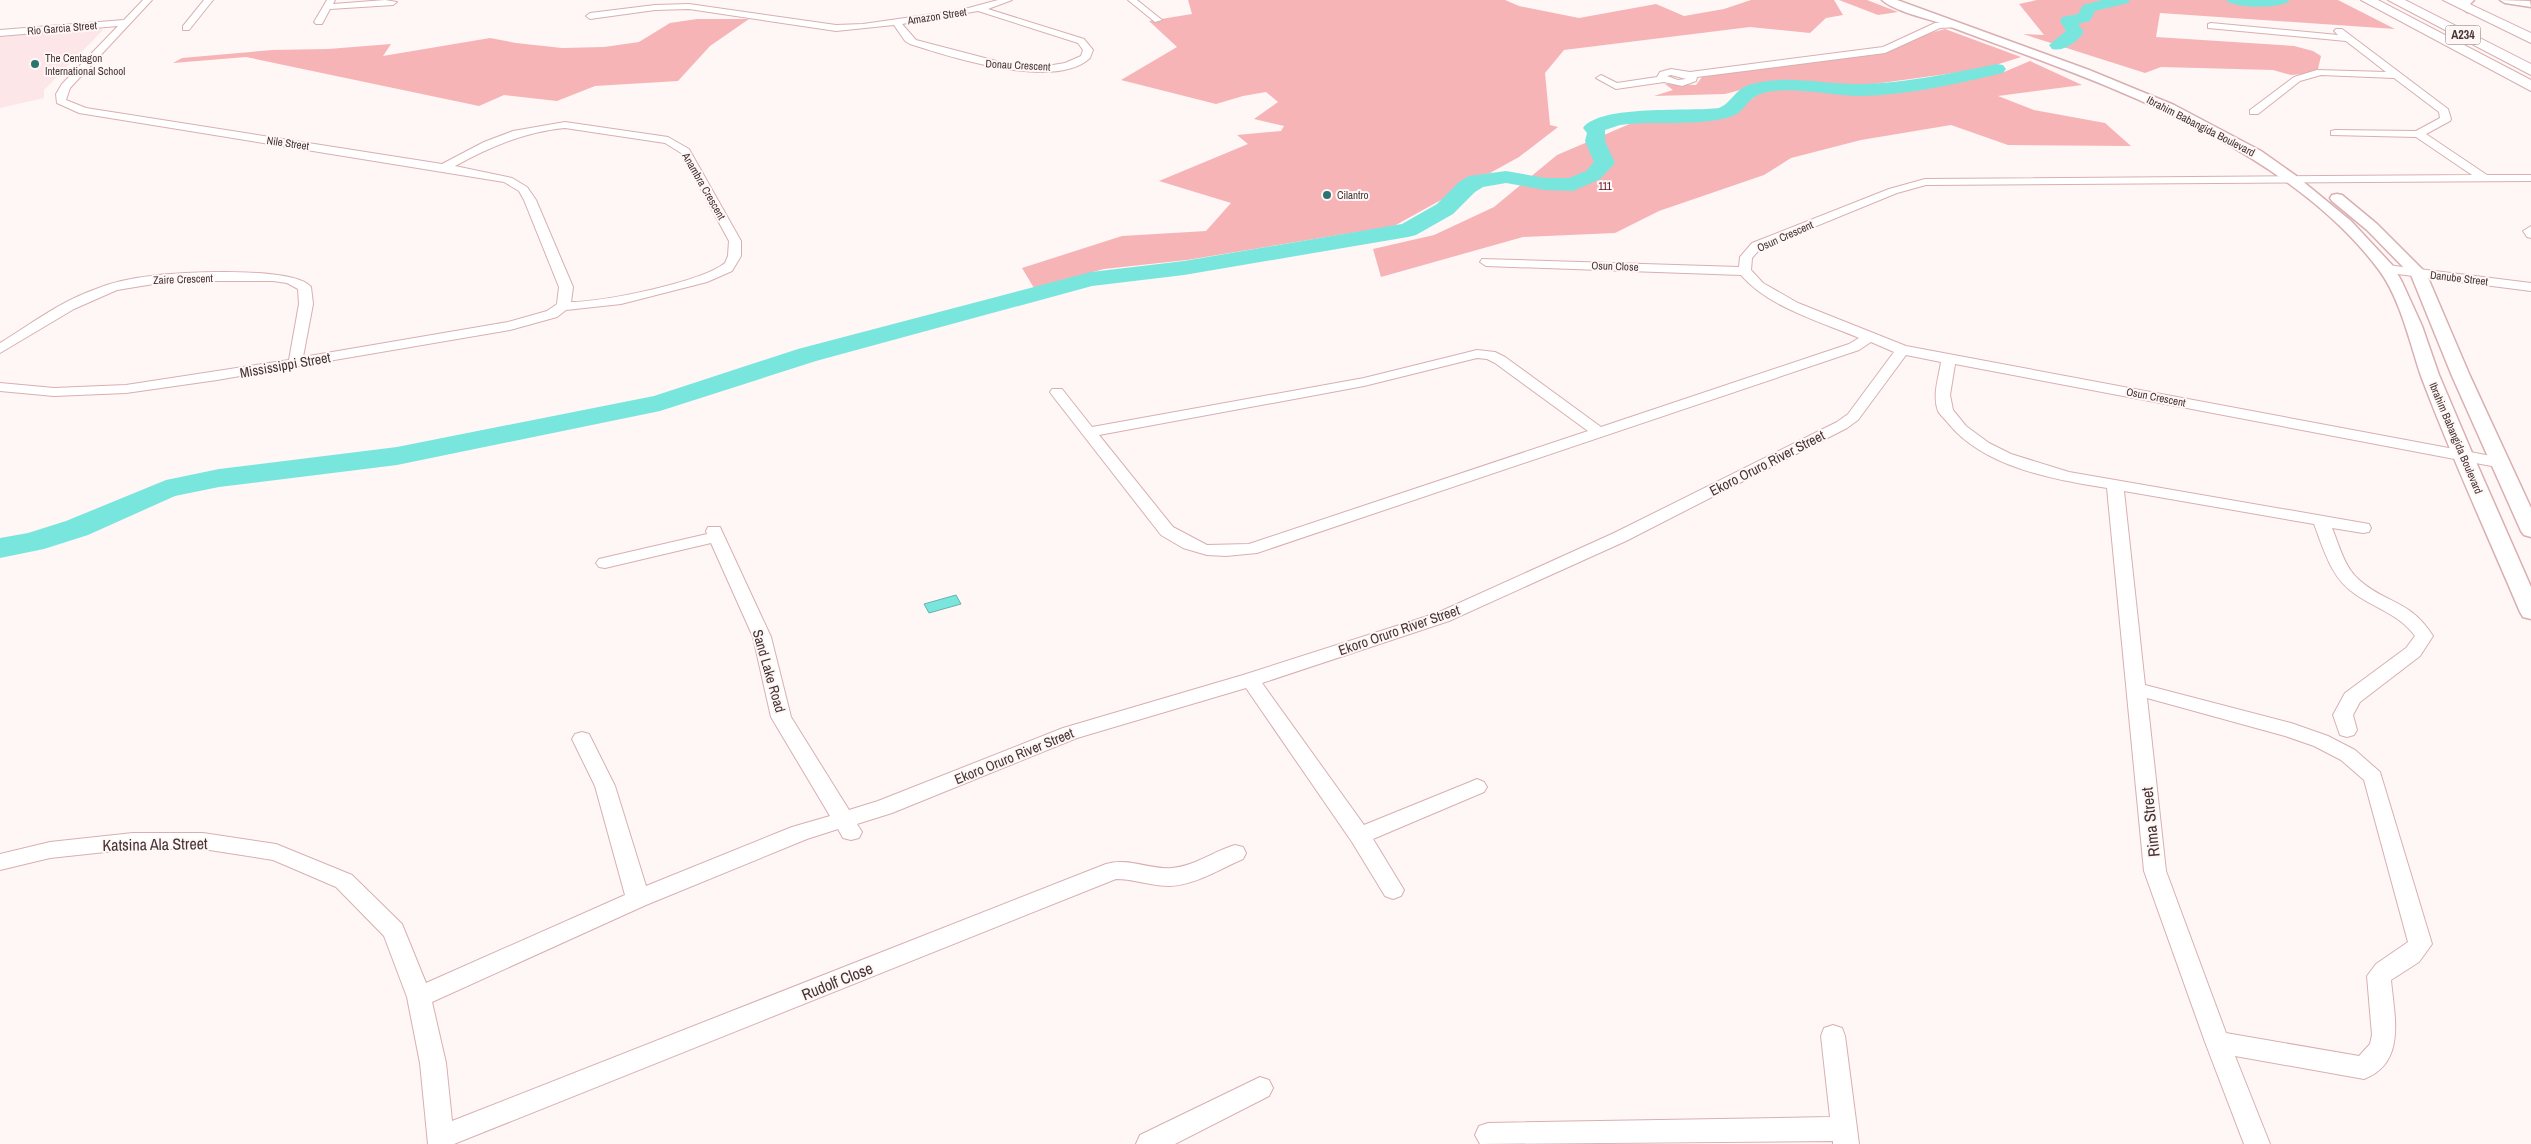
<svg xmlns="http://www.w3.org/2000/svg" width="2531" height="1144" font-family="'Archivo Narrow',sans-serif">
<style>
.built{fill:#fce6e7}
.green{fill:#f7b4b7}
.water{fill:#79e6de;stroke:#69b1ab}
.lines{fill:none;stroke-linecap:round;stroke-linejoin:round}
.river{fill:#79e6de;fill-rule:evenodd}
.minor-casing{stroke:#d9afb0;stroke-width:2}
.tertiary-casing{stroke:#d9afb0;stroke-width:3}
.trunk-casing{stroke:#d9afb0;stroke-width:2}
.motorway-casing{stroke:#d9afb0;stroke-width:2}
.minor{fill:#fff;fill-rule:evenodd}
.tertiary{fill:#fff;fill-rule:evenodd}
.trunk{fill:#fff;fill-rule:evenodd}
.motorway{fill:#fff;fill-rule:evenodd}
.poi-dot{fill:#2b746f;stroke:#fff6f6;stroke-width:2}
.labels{text-anchor:middle;dominant-baseline:central;stroke-width:4;stroke-linejoin:round;paint-order:stroke}
.far-street-label{font-size:11px;fill:#453435;stroke:#fff6f6}
.far-poi-label{font-size:11px;fill:#453435;stroke:#fff6f6;text-anchor:start}
.far-park-label{font-size:11px;fill:#590f1d;stroke:#fff6f6}
.shield{fill:#fff6f6;stroke:#7d6e6f;stroke-width:1}
.shield-label{font-size:12px;font-weight:bold;fill:#453435}
.street-label{font-size:14px;fill:#453435;stroke:#fff6f6}
.near-street-label{font-size:16px;fill:#453435;stroke:#fff6f6}
</style>
<rect width="100%" height="100%" fill="#fff6f6"/>
<polygon class="built" points="100,28 103,30 44,90 44,98 0,108 0,37"/>
<g class="green">
<polygon points="1188,0 1505,0 1519,6 1579,18 1656,4 1684,16 1724,9 1751,0 1834,0 1843,15 1826,18 1810,33 1750,27 1564,50 1545,73 1550,125 1558,127 1519,157 1394,226 1187,260 1104,269 1034,288 1022,268 1122,236 1206,231 1231,203 1159,181 1248,144 1237,135 1281,131 1284,126 1254,119 1278,102 1266,92 1243,96 1216,104 1121,80 1177,47 1149,21 1192,14"/>
<polygon points="1839,0 1867,0 1898,12 1878,15"/>
<polygon points="2037,0 2338,0 2395,29 2160,13 2156,37 2294,46 2313,51 2321,56 2317,73 2291,75 2273,70 2161,67 2145,73 2023,34 2044,35 2019,4"/>
<polygon points="697,19 749,19 710,46 678,81 595,86 557,101 504,95 479,106 246,57 173,63 182,58 272,50 328,49 391,44 383,56 490,38 516,43 562,48 604,47 639,42 670,23"/>
<polygon points="1945,29 2021,57 1983,69 1852,87 1771,82 1725,94 1654,96 1673,90 1665,84 1696,85 1702,77 1892,50 1923,35"/>
<polygon points="2030,61 2082,85 1998,96 2034,110 2105,123 2131,146 2008,145 1951,125 1861,140 1791,158 1764,175 1659,211 1615,233 1523,237 1381,277 1373,249 1434,235 1494,207 1557,155 1632,123 1731,115 1762,91 1783,86 1806,87 1848,95 1940,84 2004,72"/>
</g>
<polygon class="water" points="956,595 961,604 929,613 924,604"/>
<g class="lines">
<g class="river">
<path d="M 2102,0 L 2130,0 L 2128,3 L 2095,11 L 2090,21 L 2078,24 L 2084,32 C 2077,42 2064,52 2052,49 L 2049,45 L 2066,31 L 2060,21 L 2062,17 L 2078,14 L 2083,5 Z"/>
<path d="M 2226,0 L 2290,0 C 2284,9 2232,9 2226,0 Z"/>
<path d="M 1997,64 L 2003,65 L 2006,69 L 2003,73 C 1957,84 1908,95 1861,96 C 1832,96 1803,88 1774,91 C 1744,94 1749,111 1730,117 C 1695,127 1656,120 1620,125 L 1605,130 L 1605,141 L 1615,163 L 1600,179 L 1573,191 L 1545,190 L 1506,183 L 1483,187 L 1475,192 L 1453,214 L 1416,235 L 1408,237 L 1184,275 L 1092,286 L 816,361 L 660,411 L 397,465 L 219,487 L 175,496 L 88,535 L 44,549 L 0,558 L 0,538 L 28,533 L 66,521 L 166,480 L 219,469 L 397,447 L 654,396 L 798,349 L 1091,272 L 1184,261 L 1402,224 L 1437,204 L 1459,182 L 1469,176 L 1506,171 L 1545,178 L 1569,178 L 1586,171 L 1594,162 L 1585,141 L 1587,133 L 1583,128 C 1600,104 1691,112 1719,108 C 1733,102 1735,88 1752,84 C 1788,74 1825,85 1862,84 C 1907,83 1952,73 1997,64 Z"/>
</g>
<defs>
<g id="minor">
<path d="M 143,0 L 152,0 L 70,88 L 66,100 L 86,108 L 442,164 L 484,142 L 513,131 L 565,122 L 668,137 L 689,149 L 741,241 L 741,256 L 732,271 L 707,282 L 621,304 L 566,310 L 557,317 L 510,330 L 217,380 L 126,393 L 54,396 L 0,391 L 0,383 L 54,388 L 126,385 L 289,360 L 299,304 L 298,289 L 287,283 L 273,281 L 172,281 L 117,290 L 74,309 L 0,353 L 0,343 C 31,324 61,301 96,289 C 113,282 132,278 151,276 C 179,272 294,266 311,287 L 313,304 L 303,357 L 508,322 L 547,311 L 557,304 L 559,287 L 524,200 L 519,191 L 504,182 L 79,113 L 57,103 L 56,94 L 62,84 L 118,26 L 0,36 L 0,30 L 124,20 ZM 565,128 L 665,143 L 681,153 L 729,241 L 728,256 L 725,263 C 702,282 603,302 571,302 L 573,287 L 536,200 L 527,187 L 512,178 L 455,166 C 490,147 524,132 565,128 Z"/>
<polygon points="204,0 213,0 189,30 183,30 183,26"/>
<polygon points="327,0 335,0 333,4 385,0 397,2 393,5 330,9 322,24 316,24 314,22"/>
<path d="M 998,0 L 1012,0 L 988,9 L 1084,39 L 1093,50 L 1090,58 C 1055,91 950,57 910,44 L 905,41 L 894,25 L 836,31 L 689,9 L 655,10 L 590,19 L 586,16 L 590,13 L 655,5 L 689,4 L 836,25 L 863,24 L 961,10 ZM 978,11 L 1078,43 L 1083,50 L 1081,56 L 1065,63 L 1047,66 L 1000,62 L 916,40 L 902,24 Z"/>
<polygon points="1128,0 1137,0 1162,20 1155,22"/>
<path d="M 1954,22 L 1957,23 L 1957,27 L 1940,28 L 1885,53 L 1697,77 L 1696,81 L 1682,86 L 1664,82 L 1616,89 L 1596,78 L 1601,75 L 1617,83 L 1657,77 L 1660,72 L 1671,69 L 1690,72 L 1883,47 L 1935,23 ZM 1671,75 L 1686,79 L 1678,80 L 1667,76 Z"/>
<path d="M 2211,23 L 2338,35 L 2334,31 L 2336,29 L 2342,29 L 2448,109 L 2451,119 L 2450,121 L 2426,134 L 2487,175 L 2531,175 L 2531,181 L 1926,185 L 1897,193 L 1760,249 L 1752,258 L 1751,270 L 1763,283 L 1798,303 L 1906,346 L 2502,458 L 2510,463 L 2502,468 L 1955,364 L 1950,395 L 1953,410 L 1966,426 L 1989,443 L 2011,454 L 2069,472 L 2369,524 L 2371,528 L 2369,532 L 2363,533 L 2332,528 C 2339,545 2344,566 2358,579 C 2385,604 2410,599 2433,636 L 2420,656 L 2360,702 L 2353,715 L 2357,730 L 2354,735 L 2347,737 L 2340,735 L 2333,715 L 2345,693 L 2406,648 L 2415,636 C 2399,614 2376,609 2355,594 C 2331,578 2324,550 2314,524 L 2124,491 L 2145,685 L 2291,723 L 2328,736 L 2355,750 L 2380,772 L 2432,944 L 2419,962 L 2391,980 C 2394,1015 2407,1063 2364,1079 L 2235,1056 L 2270,1144 L 2244,1144 L 2205,1042 L 2144,871 L 2107,488 C 2053,479 1985,468 1948,423 C 1945,419 1940,415 1938,411 C 1932,395 1939,377 1941,362 L 1906,355 L 1858,420 L 1847,428 L 1626,541 L 1449,621 L 1262,683 L 1364,825 L 1470,782 L 1477,779 L 1484,782 L 1487,787 L 1484,792 L 1373,839 L 1404,890 L 1401,896 L 1393,899 L 1385,896 L 1352,842 L 1246,688 L 1077,738 L 892,813 L 857,824 L 862,832 L 859,838 L 851,840 L 843,838 L 838,829 L 807,839 L 646,905 L 432,1002 L 446,1063 L 452,1121 L 1106,864 C 1128,857 1150,870 1172,868 C 1195,866 1214,851 1235,845 L 1243,847 L 1246,853 L 1243,859 C 1220,869 1195,885 1170,886 C 1151,886 1134,879 1116,879 L 454,1144 L 428,1144 L 420,1063 L 407,997 L 384,936 L 336,887 L 273,860 L 203,849 L 133,849 L 50,858 L 0,870 L 0,854 L 50,842 L 133,833 L 203,833 L 276,844 L 352,875 L 402,924 L 426,983 L 625,895 L 595,786 L 572,739 L 575,734 L 582,732 L 589,734 L 615,786 L 646,886 L 792,827 L 830,816 L 771,717 L 753,637 L 711,543 L 605,568 L 599,567 L 596,563 L 599,559 L 707,534 L 706,531 L 708,527 L 720,527 L 771,637 L 791,717 L 849,810 L 878,801 L 1063,728 L 1243,675 L 1437,613 L 1614,533 L 1837,422 L 1848,414 L 1894,352 L 1871,342 L 1859,350 L 1257,553 L 1226,556 L 1207,555 L 1183,548 L 1161,535 L 1052,395 L 1050,392 L 1052,389 L 1062,389 L 1092,427 L 1364,378 L 1477,350 L 1495,352 L 1505,357 L 1601,427 L 1849,344 L 1859,338 C 1819,321 1770,308 1741,275 L 1486,266 L 1480,262 L 1482,259 L 1739,267 L 1740,257 L 1752,243 L 1889,189 L 1925,179 L 2472,175 L 2416,137 L 2331,135 L 2331,131 L 2335,130 L 2416,131 L 2440,118 L 2439,112 L 2394,78 L 2321,75 L 2300,81 L 2258,114 L 2250,114 L 2250,110 L 2294,77 L 2317,70 L 2386,72 L 2346,41 L 2208,28 L 2208,24 ZM 1477,358 L 1487,359 L 1495,363 L 1588,431 L 1249,544 L 1207,545 L 1173,527 L 1099,435 L 1364,386 ZM 2147,698 L 2285,736 L 2314,746 L 2341,760 L 2364,780 L 2408,942 L 2376,964 L 2367,976 L 2372,1035 L 2370,1044 L 2359,1056 L 2226,1033 L 2166,871 Z"/>
<polygon points="2531,226 2531,238 2527,237 2523,231"/>
<polygon points="2387,265 2531,283 2531,291 2382,272 2381,269"/>
<polygon points="1833,1025 1842,1028 1845,1036 1859,1144 1833,1144 1833,1141 1480,1144 1475,1135 1479,1126 1488,1123 1830,1117 1821,1036 1824,1028"/>
<polygon points="1260,1077 1269,1080 1273,1088 1269,1096 1175,1144 1136,1144 1140,1135"/>
</g>
<g id="tertiary">
<path d="M 1882,0 L 1897,0 L 2089,70 L 2174,105 L 2261,151 L 2295,175 L 2351,221 L 2393,266 L 2402,282 L 2422,326 L 2439,375 L 2473,455 L 2531,587 L 2531,619 L 2523,617 L 2520,612 C 2487,534 2451,456 2421,376 C 2410,343 2400,298 2379,270 C 2317,187 2210,129 2116,90 C 2059,66 2001,46 1943,24 C 1926,18 1894,11 1882,0 Z"/>
<polygon points="2462,0 2474,0 2470,4 2476,10 2475,12 2467,12 2459,4"/>
<polygon points="2500,0 2530,1 2531,7 2505,3"/>
<polygon points="2337,194 2342,195 2377,224 2426,273 2470,376 2531,508 2531,537 2524,535 2521,531 2452,376 2411,275 2367,230 2332,201 2330,198 2332,195"/>
</g>
<g id="trunk">
<polygon points="2361,0 2378,0 2531,80 2531,91"/>
<polygon points="2443,0 2461,0 2531,33 2531,43"/>
</g>
<polygon id="motorway" points="2388,0 2405,0 2531,64 2531,75"/>
</defs>
<use href="#minor" class="minor-casing"/>
<use href="#tertiary" class="tertiary-casing"/>
<use href="#trunk" class="trunk-casing"/>
<use href="#motorway" class="motorway-casing"/>
<use href="#minor" class="minor"/>
<use href="#tertiary" class="tertiary"/>
<use href="#trunk" class="trunk"/>
<use href="#motorway" class="motorway"/>
</g>
<g class="poi-dot">
<circle cx="35" cy="64" r="5"/>
<circle cx="1327" cy="195" r="5"/>
</g>
<g class="labels">
<g class="far-street-label">
<text transform="translate(937 16) rotate(-9)">Amazon Street</text>
<text transform="translate(62 28) rotate(-5)">Rio Garcia Street</text>
<text transform="translate(1018 65) rotate(3)">Donau Crescent</text>
<text transform="translate(2201 126) rotate(27)">Ibrahim Babangida Boulevard</text>
<text transform="translate(288 143) rotate(8)">Nile Street</text>
<text transform="translate(704 186) rotate(60)">Anambra Crescent</text>
<text transform="translate(1785 236) rotate(-24)">Osun Crescent</text>
<text transform="translate(1615 266) rotate(2)">Osun Close</text>
<text transform="translate(2459 278) rotate(7)">Danube Street</text>
<text transform="translate(183 279) rotate(-2)">Zaire Crescent</text>
<text transform="translate(2156 397) rotate(11)">Osun Crescent</text>
<text transform="translate(2456 438) rotate(67)">Ibrahim Babangida Boulevard</text>
</g>
<g class="far-poi-label">
<text x="45" y="58">The Centagon<tspan x="45" dy="13">International School</tspan></text>
<text x="1337" y="195">Cilantro</text>
</g>
<g class="far-park-label">
<text x="1605" y="186">111</text>
</g>
<rect class="shield" x="2445.5" y="25.5" width="35" height="19" rx="4"/>
<g class="shield-label">
<text x="2463" y="35">A234</text>
</g>
<g class="street-label">
<text transform="translate(285 365) rotate(-10)">Mississippi Street</text>
<text transform="translate(1767 463) rotate(-27)">Ekoro Oruro River Street</text>
<text transform="translate(1399 630) rotate(-19)">Ekoro Oruro River Street</text>
<text transform="translate(769 671) rotate(74)">Sand Lake Road</text>
<text transform="translate(1014 756) rotate(-22)">Ekoro Oruro River Street</text>
</g>
<g class="near-street-label">
<text transform="translate(2150 822) rotate(-96)">Rima Street</text>
<text transform="translate(155 844) rotate(-1)">Katsina Ala Street</text>
<text transform="translate(837 981) rotate(-22)">Rudolf Close</text>
</g>
</g>
</svg>
